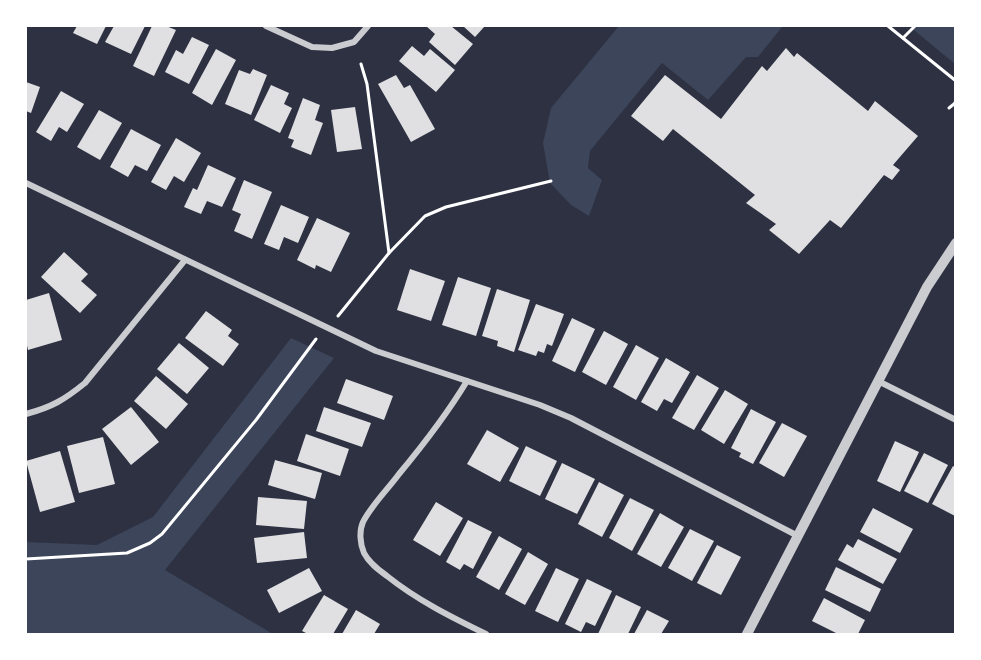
<svg xmlns="http://www.w3.org/2000/svg" width="981" height="660" font-family="Georgia,serif">
<style>
.green{fill:#3c4559}
.building{fill:#e0e0e3}
.lines{fill:none;stroke-linecap:round;stroke-linejoin:round}
.path{stroke:#fff;stroke-width:3}
.minor{stroke:#caccd0;stroke-width:6}
.tertiary{stroke:#caccd0;stroke-width:10}
</style>
<rect width="100%" height="100%" fill="#2d3142"/>
<g class="green">
<polygon points="619,26 782,26 782,27 758,57 746,57 708,100 662,63 590,151 588,168 602,180 589,216 571,205 550,183 543,143 551,108"/>
<polygon points="909,26 955,26 955,64"/>
<polygon points="291,338 334,358 165,570 273,634 26,634 26,542 97,545 153,517"/>
</g>
<g class="building">
<polygon points="77,26 106,26 97,44 73,33"/>
<polygon points="114,26 145,26 131,54 105,42"/>
<polygon points="152,26 166,26 176,30 154,76 133,66"/>
<polygon points="426,26 451,26 473,44 455,65 429,42 435,34"/>
<polygon points="463,26 485,26 475,37"/>
<polygon points="192,37 209,45 189,84 165,72 176,50 183,54"/>
<polygon points="412,46 424,56 430,49 455,70 436,92 399,61"/>
<polygon points="786,48 794,57 797,53 868,111 875,101 918,136 893,165 900,170 892,180 884,175 841,228 830,220 799,254 769,230 776,224 746,203 755,195 673,129 663,141 631,116 665,75 721,119 762,66 767,71"/>
<polygon points="216,49 236,60 212,105 192,93"/>
<polygon points="253,69 267,75 251,115 225,104 239,70 250,74"/>
<polygon points="396,75 404,88 410,85 435,129 411,142 378,84"/>
<polygon points="26,82 40,87 31,113 26,111"/>
<polygon points="271,85 289,93 284,104 292,108 280,133 254,120"/>
<polygon points="61,91 84,104 67,132 59,127 51,141 36,132"/>
<polygon points="303,98 320,105 315,120 323,123 311,155 291,147 294,140 288,138"/>
<polygon points="355,107 362,149 337,152 331,110"/>
<polygon points="99,110 122,123 100,160 77,147"/>
<polygon points="131,129 161,145 147,171 135,165 128,177 110,167"/>
<polygon points="176,138 201,153 184,182 174,176 166,190 151,182"/>
<polygon points="208,165 236,178 222,207 207,201 201,214 184,207 193,188 197,190"/>
<polygon points="244,180 272,192 252,239 234,231 241,214 232,210"/>
<polygon points="281,205 309,217 298,243 284,237 279,250 264,244"/>
<polygon points="317,218 350,233 331,272 316,265 315,269 297,260"/>
<polygon points="64,252 88,274 81,281 97,295 80,313 41,277"/>
<polygon points="410,269 445,281 431,321 397,310"/>
<polygon points="458,277 491,288 476,336 442,325"/>
<polygon points="497,289 530,300 514,352 497,346 498,341 482,336"/>
<polygon points="49,293 62,340 28,350 26,341 26,300"/>
<polygon points="536,304 564,314 552,346 547,344 544,353 538,351 536,356 518,350"/>
<polygon points="206,311 232,330 228,336 239,344 223,366 185,338"/>
<polygon points="572,318 595,329 575,372 552,361"/>
<polygon points="604,331 628,344 606,385 582,372"/>
<polygon points="179,343 209,368 187,394 157,369"/>
<polygon points="636,345 659,358 636,400 613,387"/>
<polygon points="666,358 690,372 672,403 664,399 657,411 641,402"/>
<polygon points="697,375 719,388 694,430 672,418"/>
<polygon points="156,376 188,404 166,429 134,401"/>
<polygon points="346,379 393,396 384,420 337,403"/>
<polygon points="725,390 748,404 724,444 701,430"/>
<polygon points="131,407 159,442 131,465 102,429"/>
<polygon points="324,407 371,423 362,447 316,431"/>
<polygon points="751,409 776,422 753,464 739,457 741,453 731,448"/>
<polygon points="782,423 807,436 784,477 759,463"/>
<polygon points="487,430 519,448 500,482 467,464"/>
<polygon points="306,434 349,449 340,476 297,461"/>
<polygon points="103,437 115,484 79,493 67,446"/>
<polygon points="895,441 919,452 900,492 877,481"/>
<polygon points="526,446 557,461 540,496 509,481"/>
<polygon points="60,451 75,502 40,512 26,461"/>
<polygon points="924,453 948,465 928,503 904,491"/>
<polygon points="275,460 322,473 315,499 268,485"/>
<polygon points="562,463 595,479 577,514 545,499"/>
<polygon points="953,466 956,468 955,516 932,504"/>
<polygon points="599,482 624,495 602,537 578,524"/>
<polygon points="258,497 307,501 304,529 256,525"/>
<polygon points="630,498 654,510 632,551 609,538"/>
<polygon points="436,502 463,518 440,556 413,540"/>
<polygon points="873,508 913,529 900,553 860,532"/>
<polygon points="660,513 684,527 661,567 637,554"/>
<polygon points="468,520 492,532 473,569 464,564 460,570 446,562"/>
<polygon points="690,529 714,541 692,581 668,568"/>
<polygon points="304,532 307,558 257,563 254,538"/>
<polygon points="499,536 522,549 499,590 476,577"/>
<polygon points="858,539 897,559 883,584 838,560 847,544 853,548"/>
<polygon points="717,545 741,557 721,595 697,583"/>
<polygon points="528,552 548,564 525,605 505,594"/>
<polygon points="836,567 881,589 870,612 825,590"/>
<polygon points="309,568 322,591 279,613 267,590"/>
<polygon points="556,568 579,579 558,622 535,611"/>
<polygon points="587,579 612,591 595,626 586,622 581,632 565,624"/>
<polygon points="324,595 348,609 333,634 308,634 302,631"/>
<polygon points="616,595 641,607 628,634 598,634"/>
<polygon points="824,598 865,620 858,634 838,634 812,621"/>
<polygon points="356,610 380,624 374,634 342,634"/>
<polygon points="647,610 669,621 661,634 634,634"/>
</g>
<g class="lines">
<g class="path">
<polyline points="888,26 956,81"/>
<polyline points="903,38 915,26"/>
<polyline points="949,108 954,104 956,101"/>
<polyline points="389,253 425,216 446,207 551,181"/>
<polyline points="338,316 389,253 367,84 361,64"/>
<polyline points="26,559 127,553 150,543 162,534 256,420 316,339"/>
</g>
<g class="minor">
<polyline points="266,26 312,47 332,48 354,42 368,26"/>
<polyline points="26,183 376,351 540,405 571,418 798,536"/>
<path d="M 467,381 C 447,414 424,444 399,474 C 388,489 371,506 363,522 C 359,531 360,544 364,553 C 369,563 379,570 387,576 C 417,600 451,617 486,634"/>
<polyline points="878,381 956,420"/>
<path d="M 26,414 C 52,407 64,400 85,383 L 185,260"/>
</g>
<polyline class="tertiary" points="747,634 927,287 956,243"/>
</g>
<rect width="981" height="660" fill="none" stroke="#ffffff" stroke-width="54"/>
</svg>
